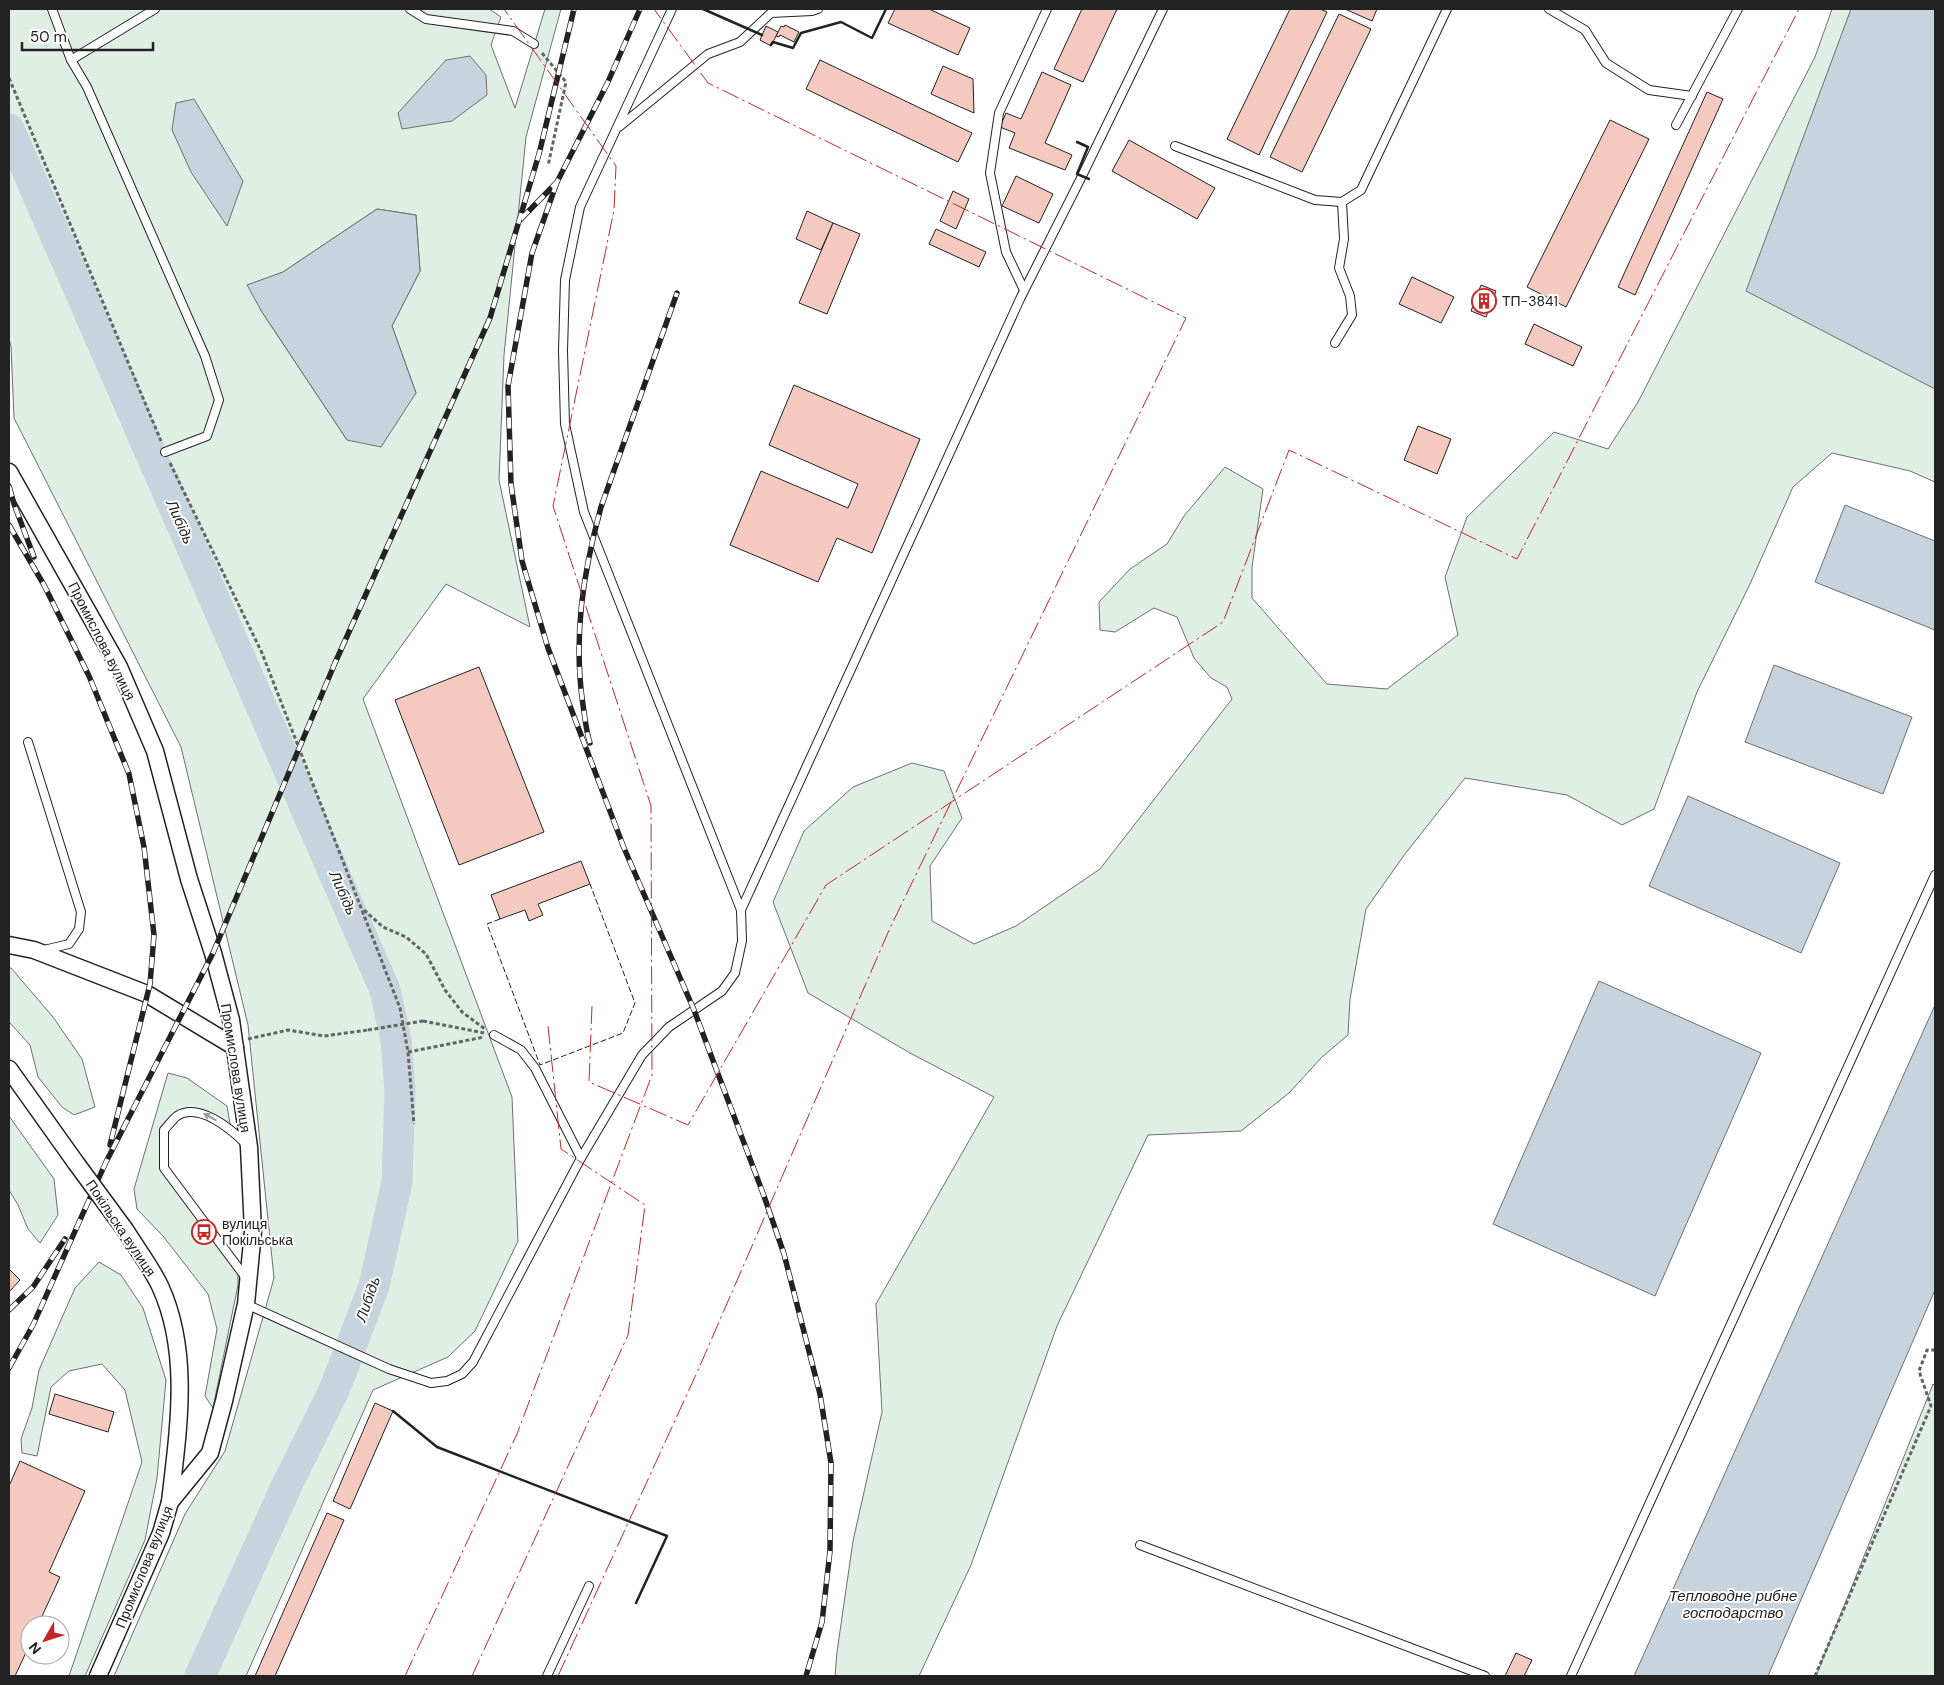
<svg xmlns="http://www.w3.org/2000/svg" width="1944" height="1685" font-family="'DM Sans',sans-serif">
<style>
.green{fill:#e0efe3;stroke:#6f6f6f;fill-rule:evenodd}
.water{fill:#c7d3dd;stroke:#6f6f6f}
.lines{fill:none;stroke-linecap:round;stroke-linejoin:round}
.river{stroke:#c7d3dd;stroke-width:31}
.building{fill:#f3c9c0;stroke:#222}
.lane-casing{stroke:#222;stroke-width:10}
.street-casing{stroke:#222;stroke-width:19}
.path{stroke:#646464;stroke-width:3;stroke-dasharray:4 2.5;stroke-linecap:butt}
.lane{stroke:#fff;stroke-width:8}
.street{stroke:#fff;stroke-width:16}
.rail-casing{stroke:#222;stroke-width:5.5}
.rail{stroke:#fff;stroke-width:4;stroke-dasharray:11;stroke-linecap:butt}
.street-bridge-casing{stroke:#222;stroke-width:19;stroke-linecap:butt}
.path-bridge{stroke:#646464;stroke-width:3;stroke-dasharray:4 2.5;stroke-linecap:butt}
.street-bridge{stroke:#fff;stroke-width:16}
.fence{stroke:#222;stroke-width:1;stroke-dasharray:6 2.5;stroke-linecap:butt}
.wall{stroke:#222;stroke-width:2.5}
.power{stroke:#c62828;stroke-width:1;stroke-dasharray:18 4 2.5 4;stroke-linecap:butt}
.oneway{fill:#9c9c9c}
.labels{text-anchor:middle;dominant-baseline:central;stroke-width:4;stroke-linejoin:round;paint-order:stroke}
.poi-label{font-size:14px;fill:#222;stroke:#fff;text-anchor:start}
.street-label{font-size:14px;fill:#222;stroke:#fff}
.water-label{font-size:15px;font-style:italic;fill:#222;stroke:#fff}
</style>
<rect width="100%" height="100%" fill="#fff"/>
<g class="green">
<path d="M 9,9 L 489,9 L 501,17 L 491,45 L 515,108 L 545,9 L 561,9 L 526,137 L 504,355 L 499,480 L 530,627 L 446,584 L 363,699 L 512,1097 L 518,1241 L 475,1331 L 448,1357 L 373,1390 L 246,1676 L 114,1676 L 185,1514 L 225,1451 L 274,1278 L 248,1025 L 181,747 L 14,418 L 11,346 L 9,339 ZM 377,209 L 416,215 L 420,271 L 392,326 L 416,393 L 347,440 L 262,312 L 248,285 L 283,272 Z"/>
<polygon points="1832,9 1935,9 1935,482 1910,471 1832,453 1793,487 1750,584 1697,692 1654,809 1622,825 1567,795 1465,778 1405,854 1366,909 1350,999 1348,1035 1322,1057 1289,1093 1241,1131 1148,1135 1057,1326 971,1565 919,1676 835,1676 837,1652 853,1541 882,1412 876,1304 994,1097 910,1053 808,993 773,902 804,831 853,787 912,763 944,771 962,818 930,866 932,921 974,944 1016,926 1100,869 1232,699 1227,687 1211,678 1194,658 1177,617 1154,608 1115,632 1100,630 1099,602 1130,569 1167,544 1184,516 1225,467 1263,489 1252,567 1252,598 1327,684 1387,689 1458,635 1445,577 1467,517 1554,432 1608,449 1638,402 1815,57"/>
<polygon points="9,968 11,968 53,1017 82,1059 95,1107 74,1115 62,1107 38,1077 30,1045 9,1022"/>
<polygon points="168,1073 187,1078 227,1106 231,1129 203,1113 178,1115 164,1130 164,1168 238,1268 238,1285 213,1408 205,1396 217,1329 208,1294 163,1236 137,1209 134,1189"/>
<polygon points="9,1116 54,1179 58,1215 40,1243 28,1229 18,1205 9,1190"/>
<polygon points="99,1262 121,1275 143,1308 166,1380 157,1478 145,1540 85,1676 69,1676 142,1462 125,1390 102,1364 69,1371 51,1387 37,1456 22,1453 21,1439 32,1408 39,1370 75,1288"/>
<polygon points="1933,1384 1935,1386 1935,1676 1816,1676"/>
</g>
<g class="water">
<polygon points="1851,9 1935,9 1935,389 1746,291"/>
<polygon points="470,56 486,75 487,95 452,121 402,129 398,113 446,60"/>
<polygon points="194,99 243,181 227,226 191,172 172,130 176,103"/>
<polygon points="377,209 416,215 420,271 392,326 416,393 381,447 347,440 262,312 247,285 283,272"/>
<polygon points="1845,505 1935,541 1935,630 1815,582"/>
<polygon points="1774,665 1912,717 1883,794 1745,742"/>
<polygon points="1688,796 1840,863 1801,953 1649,886"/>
<polygon points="1599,981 1761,1053 1655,1296 1493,1224"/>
<polygon points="1935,1005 1935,1290 1768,1676 1634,1676"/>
</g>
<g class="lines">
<polyline class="river" points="9,129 385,990 396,1040 400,1091 397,1182 374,1286 335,1388 287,1485 200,1676"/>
</g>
<g class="building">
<polygon points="895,9 929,9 970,28 958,55 888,23"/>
<polygon points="1082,9 1117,9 1083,82 1054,69"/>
<polygon points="1290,9 1320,9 1327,12 1259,155 1227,139"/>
<polygon points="1345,9 1377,9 1372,21"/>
<polygon points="1339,14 1371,29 1302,172 1270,157"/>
<polygon points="785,25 799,32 794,42 780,35 779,37 776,36 781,26 784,27"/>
<polygon points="766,26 778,32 771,46 760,40"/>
<polygon points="820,60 972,133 958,162 806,89"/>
<polygon points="943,66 973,79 974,113 931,94"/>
<polygon points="1042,72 1071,85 1045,143 1072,155 1065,170 1009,148 1015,133 1000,127 1006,113 1021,119"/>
<polygon points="1707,92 1723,99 1635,295 1618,287"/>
<polygon points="1610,120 1649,139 1566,307 1527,287"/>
<polygon points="1129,140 1215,188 1197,219 1112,171"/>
<polygon points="1016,176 1053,194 1039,223 1002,206"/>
<polygon points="953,191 969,199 956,229 940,221"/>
<polygon points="807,211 833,223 821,250 796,239"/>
<polygon points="833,223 860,234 827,314 799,303"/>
<polygon points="936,229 986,252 979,267 929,244"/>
<polygon points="1412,277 1454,297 1441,323 1399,304"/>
<polygon points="1481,285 1496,291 1486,317 1471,311"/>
<polygon points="1534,324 1582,347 1573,366 1525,344"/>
<polygon points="794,385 920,439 872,553 837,538 818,582 730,545 761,471 848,508 858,484 769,445"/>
<polygon points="1418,426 1451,439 1437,474 1404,460"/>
<polygon points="479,667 544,832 459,865 395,700"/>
<polygon points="581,861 590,884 538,904 543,915 529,921 525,910 500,919 491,895"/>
<polygon points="9,1269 20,1280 9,1292"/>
<polygon points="55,1394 114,1412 108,1432 49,1414"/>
<polygon points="375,1403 393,1411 350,1509 333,1501"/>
<polygon points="20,1461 85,1491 49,1572 60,1577 38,1625 30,1625 30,1644 15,1676 9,1676 9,1486"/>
<polygon points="327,1513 344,1520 275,1676 255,1676"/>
<polygon points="1516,1653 1532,1660 1524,1676 1505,1676"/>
</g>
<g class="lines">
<defs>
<g id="lane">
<polyline points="52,9 71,60 87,87 205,356 219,400 207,436 165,452"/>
<polyline points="410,9 426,19 513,31 534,44"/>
<polyline points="1549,9 1585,30 1606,63 1649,90 1692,96"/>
<polyline points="71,60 155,9"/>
<polyline points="1676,125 1738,9"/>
<polyline points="619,127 708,54 740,42 771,13 812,11 818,9"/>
<polyline points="1175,146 1315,200 1342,202 1361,190 1447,9"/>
<polyline points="1024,290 1006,252 990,173 999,113 1047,9"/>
<polyline points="1335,343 1352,315 1350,296 1339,268 1344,239 1342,202"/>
<polyline points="28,742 81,912 79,929 69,944 44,950"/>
<polyline points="741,910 1020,299 1082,176 1163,9"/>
<polyline points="494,1035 521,1050 535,1068 581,1158"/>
<path d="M 246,1144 C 231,1129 199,1102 177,1116 C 173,1119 168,1126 164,1130 L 164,1168 L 246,1278"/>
<polyline points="246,1304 389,1369 431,1383 447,1381 462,1374 473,1362 581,1158 642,1055 669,1027 722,991 735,973 742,941 741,910 584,512 565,424 563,351 565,280 580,207 672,9"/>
<polyline points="1140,1545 1485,1676"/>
<polyline points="547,1676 589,1586"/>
<polyline points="1571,1676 1935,875"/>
</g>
<g id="street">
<polyline points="9,472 119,667 155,751 189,879 213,953 231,1020 249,1147 253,1231 246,1304 224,1401 210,1453 170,1502 161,1533 98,1676"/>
<polyline points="9,945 34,950 147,994 235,1047"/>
<polyline points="9,1069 76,1163"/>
<path d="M 126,1231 C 137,1249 151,1267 160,1286 C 191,1353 178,1431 170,1502"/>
</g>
</defs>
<use href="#lane" class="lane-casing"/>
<use href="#street" class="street-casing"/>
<g class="path">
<polyline points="542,53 566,82 548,166"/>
<polyline points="9,78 161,441"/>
<polyline points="170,463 262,653 400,1008 408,1052 414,1124"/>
<polyline points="364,910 383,927 406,937 426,954 445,990 462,1012 485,1029"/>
<polyline points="423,1021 484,1033"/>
<polyline points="248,1039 288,1030 324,1036 368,1030"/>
<polyline points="408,1052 484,1037"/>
<polyline points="1815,1676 1931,1406 1919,1371 1927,1350 1935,1350"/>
</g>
<use href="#lane" class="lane"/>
<use href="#street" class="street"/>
<defs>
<g id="rail">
<polyline points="557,182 532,253 508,386 511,484 522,561 548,648 624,848 694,1010 764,1196 784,1254 820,1394 831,1463 830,1551 822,1622 806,1676"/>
<polyline points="521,219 557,182 607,84 640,9"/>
<polyline points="9,486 14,504 34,557"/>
<polyline points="9,525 44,585 89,676 129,774 144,847 154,935 150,984 110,1145"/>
<path d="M 590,743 C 586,731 585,718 583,705 C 573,637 583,573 601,507 L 677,293"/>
<polyline points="9,1310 33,1287 65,1239"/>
<polyline points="9,1368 33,1325 106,1162 213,953 335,663 490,318 539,154 574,9"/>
</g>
</defs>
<use href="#rail" class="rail-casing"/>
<use href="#rail" class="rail"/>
<defs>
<polyline id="street-bridge" points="76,1163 126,1231"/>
</defs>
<use href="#street-bridge" class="street-bridge-casing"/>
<polyline class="path-bridge" points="368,1030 423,1021"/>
<use href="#street-bridge" class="street-bridge"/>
<polyline class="fence" points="500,919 487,924 540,1065 623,1033 635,1003 590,884"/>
<g class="wall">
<polyline points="703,9 762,35"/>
<polyline points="771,45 773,42 793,48 801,33 841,22 872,38 886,9"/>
<polyline points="1077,142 1088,147 1077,174 1089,179"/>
<polyline points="393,1411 437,1447 667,1536 636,1603"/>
</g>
<g class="power">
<polyline points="592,1006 589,1082 688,1125 826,885 1223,622 1289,450 1517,559 1799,9"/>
<polyline points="405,1676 517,1434 652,1075 651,806 553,506 614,210 616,166 504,9"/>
<polyline points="472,1676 628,1335 645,1205 561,1149 548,1026"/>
<polyline points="558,1676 699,1368 890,928 1186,318 708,83 654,9"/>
</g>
</g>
<defs><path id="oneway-solid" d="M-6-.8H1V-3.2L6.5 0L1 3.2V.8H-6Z" transform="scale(1.25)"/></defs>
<use class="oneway" href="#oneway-solid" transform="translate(210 1117) rotate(-151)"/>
<defs>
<symbol id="building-ring" viewBox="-11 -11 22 22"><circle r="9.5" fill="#fff" stroke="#c62828" stroke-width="1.5"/><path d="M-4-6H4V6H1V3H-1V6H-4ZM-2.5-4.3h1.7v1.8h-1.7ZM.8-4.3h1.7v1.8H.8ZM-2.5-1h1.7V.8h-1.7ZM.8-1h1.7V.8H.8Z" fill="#c62828"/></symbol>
<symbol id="bus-ring" viewBox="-11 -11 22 22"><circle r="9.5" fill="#fff" stroke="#c62828" stroke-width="1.5"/><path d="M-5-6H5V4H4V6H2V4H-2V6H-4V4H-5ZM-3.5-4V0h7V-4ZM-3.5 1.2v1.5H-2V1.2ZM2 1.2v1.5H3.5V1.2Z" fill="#c62828"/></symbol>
</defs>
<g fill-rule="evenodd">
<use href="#building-ring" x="1470" y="287" width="28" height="28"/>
<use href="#bus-ring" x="190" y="1218" width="28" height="28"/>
</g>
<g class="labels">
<g class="poi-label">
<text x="1502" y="301">ТП-3841</text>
<text x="222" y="1224">вулиця<tspan x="222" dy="16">Покільська</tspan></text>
</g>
<g class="street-label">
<text transform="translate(102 641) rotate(63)">Промислова вулиця</text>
<text transform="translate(236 1068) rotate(81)">Промислова вулиця</text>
<text transform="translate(121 1228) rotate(56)">Покільска вулиця</text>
<text transform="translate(144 1567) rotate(-68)">Промислова вулиця</text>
</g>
<g class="water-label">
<text transform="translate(180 522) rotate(66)">Либідь</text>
<text transform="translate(343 893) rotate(66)">Либідь</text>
<text transform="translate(368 1299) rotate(-71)">Либідь</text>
<text x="1733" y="1596">Тепловодне рибне<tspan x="1733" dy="17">господарство</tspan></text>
</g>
</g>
<rect width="1944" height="1685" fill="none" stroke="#222222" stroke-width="20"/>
<g transform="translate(45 1640) rotate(231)"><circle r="24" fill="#ffffff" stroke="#a7a7a7"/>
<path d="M0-4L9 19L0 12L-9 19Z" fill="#c62828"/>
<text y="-8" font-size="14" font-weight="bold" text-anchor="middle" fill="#222222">N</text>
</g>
<path d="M22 42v8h131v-8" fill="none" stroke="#222222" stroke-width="2.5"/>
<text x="30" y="42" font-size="15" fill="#222222" stroke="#ffffff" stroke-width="4" paint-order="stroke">50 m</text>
</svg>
